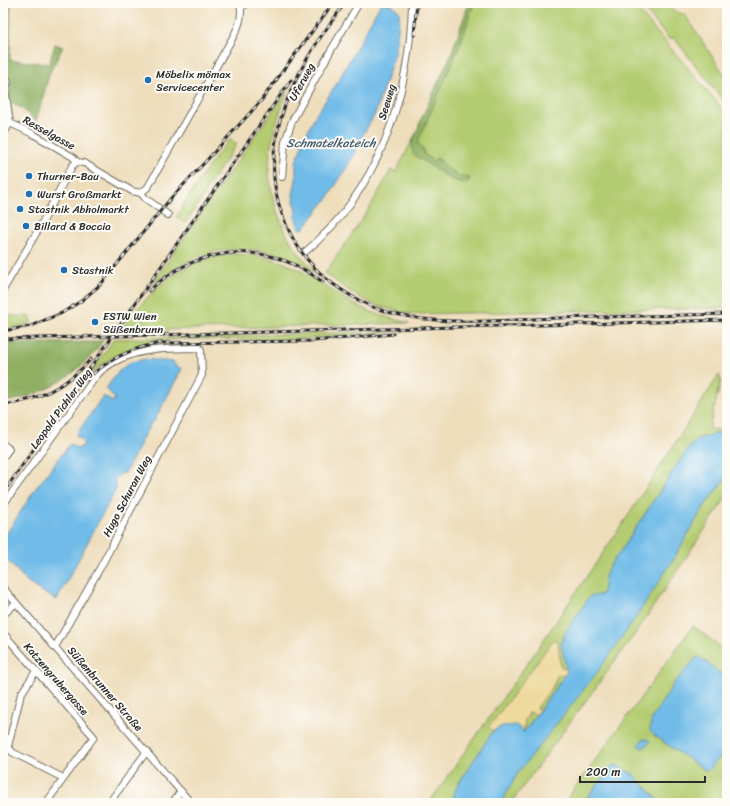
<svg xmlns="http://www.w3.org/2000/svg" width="730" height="806" font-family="Sriracha,sans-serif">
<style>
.green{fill:#b4cc71;stroke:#707c4e}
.forest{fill:#8fb063;stroke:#5d6e47}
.sand{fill:#eeda9e;stroke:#8c8264}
.water{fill:#6fbbe8;stroke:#4d738a}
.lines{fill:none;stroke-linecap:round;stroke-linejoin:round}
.minor-casing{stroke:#6f695d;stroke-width:8}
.minor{stroke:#fff;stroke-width:6}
.rail-casing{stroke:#2b2b2b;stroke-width:3}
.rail{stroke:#fdfcf7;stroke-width:1.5;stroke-dasharray:4.5;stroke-linecap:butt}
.poi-dot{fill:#1f6fb2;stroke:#fdfcf7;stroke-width:1.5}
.labels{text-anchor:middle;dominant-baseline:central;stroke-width:4;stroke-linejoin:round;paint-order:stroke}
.poi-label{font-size:11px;fill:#2b2b2b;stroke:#fdfcf7;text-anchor:start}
.street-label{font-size:11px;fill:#2b2b2b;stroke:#fdfcf7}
.water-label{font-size:12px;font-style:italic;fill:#435d6d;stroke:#fdfcf7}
</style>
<rect width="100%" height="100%" fill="#fdfcf7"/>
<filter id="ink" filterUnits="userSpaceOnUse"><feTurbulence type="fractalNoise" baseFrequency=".025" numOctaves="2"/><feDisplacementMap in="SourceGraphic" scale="8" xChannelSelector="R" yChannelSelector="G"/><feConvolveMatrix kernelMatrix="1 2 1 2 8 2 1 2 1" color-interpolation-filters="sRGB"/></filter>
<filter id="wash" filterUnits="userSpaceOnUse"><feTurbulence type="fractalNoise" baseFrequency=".012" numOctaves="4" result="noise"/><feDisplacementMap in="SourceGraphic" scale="16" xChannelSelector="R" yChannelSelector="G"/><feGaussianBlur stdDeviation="0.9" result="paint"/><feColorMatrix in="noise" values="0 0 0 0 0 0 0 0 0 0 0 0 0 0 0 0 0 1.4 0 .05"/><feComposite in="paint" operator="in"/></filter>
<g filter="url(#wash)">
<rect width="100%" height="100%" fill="#edb"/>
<g class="green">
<path d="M 472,3 L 632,3 L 727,114 L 727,308 L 413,314 C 405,312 396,311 388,309 C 364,303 344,288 325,273 L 369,209 L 391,170 L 396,172 L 432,102 Z"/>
<polygon points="639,3 665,3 672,10 685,15 727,79 727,105 674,38 669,39"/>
<polygon points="3,18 5,18 7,52 6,75 3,73"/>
<polygon points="3,75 7,78 9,120 3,135"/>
<path d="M 290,86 C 279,112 269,141 269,169 C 270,198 281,229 298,252 C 305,261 313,269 321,277 C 310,270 298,263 286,258 C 237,238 187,253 149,288 Z"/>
<path d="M 230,139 L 237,144 L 205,191 L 206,193 L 185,223 L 176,217 C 193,190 209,163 230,139 Z"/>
<path d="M 237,254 C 254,255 270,257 285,263 C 313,274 335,296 362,308 C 377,315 393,319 409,323 L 129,331 L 120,329 C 153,289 181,257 237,254 Z"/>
<polygon points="3,315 30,317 31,324 3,329"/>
<path d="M 404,331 C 364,335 323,338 283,340 C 257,340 230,339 204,339 C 181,339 157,339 135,347 C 115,354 99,365 85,380 L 114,339 Z"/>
<polygon points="719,375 721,380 709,429 727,430 727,435 719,433 697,439 685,453 618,555 614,559 606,574 604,590 601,595 581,608 561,643 567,669 561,667 558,642 489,728 493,731 457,786 451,803 429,803 534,654 628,516"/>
<polygon points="727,476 727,496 637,631 511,803 501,803 518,773 703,508"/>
<polygon points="693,626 727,652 727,678 698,657 655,736 691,761 707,771 727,750 727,797 723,803 661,803 634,775 614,764 583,803 564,803"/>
<polygon points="558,674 564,676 540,710 537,708 553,686"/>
<polygon points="530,712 536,715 523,733 525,720"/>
</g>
<g class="forest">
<path d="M 3,3 L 11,3 L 10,60 L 49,64 L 55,44 L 63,47 L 50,72 L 36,121 C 32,119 30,115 26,112 C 22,107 15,105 8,103 L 10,80 L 6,75 L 7,52 L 5,18 L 3,17 Z"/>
<path d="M 469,3 L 474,3 L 460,45 L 420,137 L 418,143 L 422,147 L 425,155 L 433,161 L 436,158 C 444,161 445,168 454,172 L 455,175 L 458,175 L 470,178 L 467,184 L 457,181 L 455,180 L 452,180 L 413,154 L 412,144 L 421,120 L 452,52 Z"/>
<path d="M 104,339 C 82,373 43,397 3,402 L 3,344 L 95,342 Z"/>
</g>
<polygon class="sand" points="554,639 558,642 561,667 567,669 567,672 564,676 558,674 553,686 537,708 540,710 536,715 530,712 525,720 523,733 503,726 493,731 488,728"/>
<g class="water">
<path d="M 381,3 C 389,3 396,6 400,13 L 395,53 L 375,114 L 360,140 L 353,157 L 328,198 L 303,229 L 299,228 L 295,216 L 296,210 L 293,195 L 296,180 L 296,162 L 304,139 L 315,116 L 336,85 Z"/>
<polygon points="145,359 174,362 174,365 182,369 154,421 151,423 140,442 141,443 125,473 120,474 115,479 116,489 57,600 54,599 31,585 3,556 3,539 36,488 70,444 77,448 82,447 84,442 76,435 103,396 113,402 115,399 106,388 120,370 131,362"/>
<path d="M 719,433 L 727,435 L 727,476 L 703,508 L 673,560 L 635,619 L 599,670 L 518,773 L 501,803 L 451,803 L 457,786 L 493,731 L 503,726 L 516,725 L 524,732 L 567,672 L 561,643 L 565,633 L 590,596 L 601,595 C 605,589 604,583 605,577 C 607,569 613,560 618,555 L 685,453 L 697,439 Z"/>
<polygon points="698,656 727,678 727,750 707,771 691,761 655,736 650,731 652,718 675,682"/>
<polygon points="643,739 646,739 650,741 644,748 638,746"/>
<polygon points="614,764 634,775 661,803 583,803"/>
</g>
</g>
<g filter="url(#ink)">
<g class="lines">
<defs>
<g id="minor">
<polyline points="241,7 249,3"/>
<path d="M 3,75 C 10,80 8,85 3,90"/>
<polyline points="10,123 33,134 73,157 77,162"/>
<polyline points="3,135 10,123 5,88"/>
<polyline points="77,162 84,163 132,191 141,193"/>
<polyline points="282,177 285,142 292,121 330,52 359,3"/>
<path d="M 141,193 L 148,187 L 233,37 C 239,26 243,16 240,3"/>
<polyline points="141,193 145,198 168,215"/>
<path d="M 305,252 C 379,191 410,95 412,3"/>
<polyline points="3,290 41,225 72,166 77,162"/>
<polyline points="3,444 9,449 3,457"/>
<path d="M 3,505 L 91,383 C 94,379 97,375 101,371 C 128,348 166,348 200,348 L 201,350 L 202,375 L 100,568 L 55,647"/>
<polyline points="3,588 191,803"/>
<polyline points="3,615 16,603"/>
<polyline points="3,633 94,737 46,803"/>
<polyline points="36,671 21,694 8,746 12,752 63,778"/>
<polyline points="109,803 147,751"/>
<polyline points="172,803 181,791"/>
</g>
</defs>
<use href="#minor" class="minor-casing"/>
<use href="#minor" class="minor"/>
<defs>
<g id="rail">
<polyline points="414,35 417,3"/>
<path d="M 320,38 C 286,89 259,152 282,214 C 292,243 309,266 333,284 C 344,292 356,299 368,305 C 421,329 500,320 557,318 C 614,317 670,315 727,314"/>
<polyline points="317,42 345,3"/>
<path d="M 149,291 C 186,255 240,242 288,262 C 301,267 312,274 323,282"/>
<polyline points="3,331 31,326 62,313 81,301 101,284 171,198 206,161 260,102 333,3"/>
<polyline points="3,339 727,320"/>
<path d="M 86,380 C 107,360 131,348 160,343 L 313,341 L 393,334"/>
<path d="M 3,405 C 38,401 68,385 91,359"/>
<polyline points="3,493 291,80"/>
</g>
</defs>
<use href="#rail" class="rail-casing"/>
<use href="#rail" class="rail"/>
</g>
</g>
<g class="poi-dot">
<circle cx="148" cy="80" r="4"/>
<circle cx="29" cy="176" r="4"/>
<circle cx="29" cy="194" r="4"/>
<circle cx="20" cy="209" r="4"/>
<circle cx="26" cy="226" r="4"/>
<circle cx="64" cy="270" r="4"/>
<circle cx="95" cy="322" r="4"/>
</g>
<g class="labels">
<g class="poi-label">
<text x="156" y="74">Möbelix mömax<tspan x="156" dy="13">Servicecenter</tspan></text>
<text x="37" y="176">Thurner-Bau</text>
<text x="37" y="194">Wurst Großmarkt</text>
<text x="28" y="209">Stastnik Abholmarkt</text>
<text x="34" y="226">Billard &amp; Boccia</text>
<text x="72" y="270">Stastnik</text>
<text x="103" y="316">ESTW Wien<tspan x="103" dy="13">Süßenbrunn</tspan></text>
</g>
<g class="street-label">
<text transform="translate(302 82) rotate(-61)">Uferweg</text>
<text transform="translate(387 102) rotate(-73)">Seeweg</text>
<text transform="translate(49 133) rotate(29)">Resselgasse</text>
<text transform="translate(61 409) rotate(-54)">Leopold Pichler Weg</text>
<text transform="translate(127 496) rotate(-62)">Hugo Schuran Weg</text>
<text transform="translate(56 679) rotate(49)">Katzengrubergasse</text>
<text transform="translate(105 689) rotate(49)">Süßenbrunner Straße</text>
</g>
<g class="water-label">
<text x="331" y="143">Schmatelkateich</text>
</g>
</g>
<rect width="730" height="806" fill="none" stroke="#fdfcf7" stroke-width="16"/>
<path d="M580 776v6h125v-6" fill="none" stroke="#2b2b2b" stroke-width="2"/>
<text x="586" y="776" font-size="12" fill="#2b2b2b" stroke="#fdfcf7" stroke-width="3" paint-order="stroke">200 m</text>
</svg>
